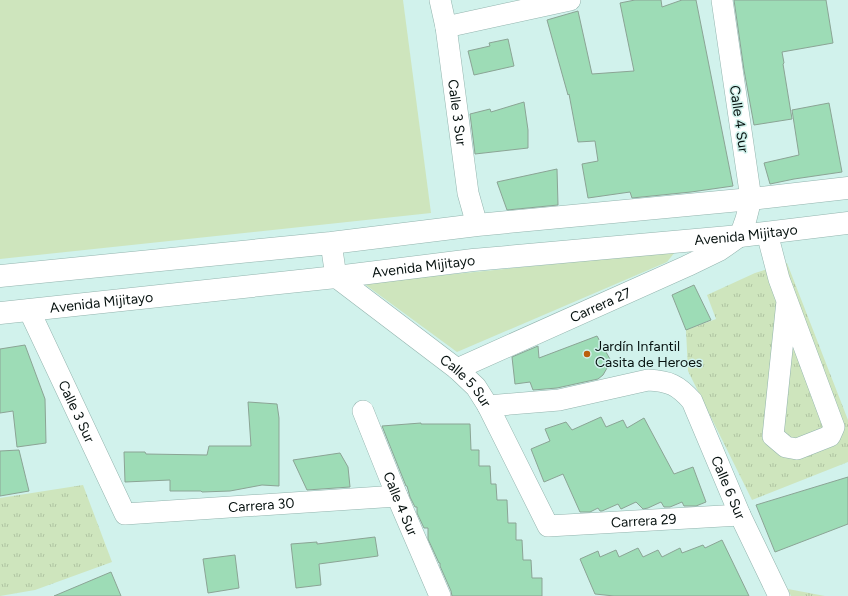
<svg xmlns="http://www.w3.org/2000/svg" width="848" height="596" font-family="Figtree,sans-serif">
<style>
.grass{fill:#cee5bd}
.park{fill:url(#park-tufts)}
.building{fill:#9ddcb6;stroke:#8ba495}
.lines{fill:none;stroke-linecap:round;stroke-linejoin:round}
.minor-casing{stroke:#93b4ae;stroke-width:22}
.major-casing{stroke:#93b4ae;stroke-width:23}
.minor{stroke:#fff;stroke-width:21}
.major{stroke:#fff;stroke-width:22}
.poi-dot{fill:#bb5f0c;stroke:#d1f2ec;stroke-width:1.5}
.labels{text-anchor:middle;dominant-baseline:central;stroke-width:3;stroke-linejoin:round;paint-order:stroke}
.street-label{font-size:14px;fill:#06110f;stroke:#d1f2ec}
.poi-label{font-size:14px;fill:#06110f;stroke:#d1f2ec;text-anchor:start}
</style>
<defs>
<pattern id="park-tufts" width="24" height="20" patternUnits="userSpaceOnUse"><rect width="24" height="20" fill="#cee5bd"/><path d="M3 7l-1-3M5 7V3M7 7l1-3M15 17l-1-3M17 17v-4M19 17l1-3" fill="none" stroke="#afc3a1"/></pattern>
</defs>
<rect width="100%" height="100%" fill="#d1f2ec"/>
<g class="grass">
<polygon points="0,0 403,0 431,213 0,259"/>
<polygon points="675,252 667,262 457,352 363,283"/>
</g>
<g class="park">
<polygon points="787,263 848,420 848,462 752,500 688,371 686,330 716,319 707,295 755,273"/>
<polygon points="83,485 112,562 35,590 0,596 0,498"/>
<polygon points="788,589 825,596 791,596"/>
</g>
<g class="building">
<polygon points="635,0 661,0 662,7 682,0 696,0 733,186 691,192 632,198 630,192 588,198 582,164 598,161 595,141 578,142 569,94 568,95 547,20 578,11 592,74 634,71 620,3"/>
<polygon points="734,0 826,0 833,43 782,52 784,63 783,64 792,119 754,125 744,70"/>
<polygon points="508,39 514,66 474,75 468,51 490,46 489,43"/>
<polygon points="524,102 528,130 528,148 475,154 470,114 490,109 491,112"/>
<polygon points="829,103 842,172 794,179 770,184 764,163 799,155 792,110"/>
<polygon points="557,169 558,205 507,210 497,182"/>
<polygon points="694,285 711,320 686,330 672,295"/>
<polygon points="597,336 611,361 603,375 598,379 557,388 533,390 530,382 515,384 512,357 538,346 539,358"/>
<polygon points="25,345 45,399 46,443 17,447 13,411 0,413 0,349"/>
<polygon points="248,402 277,404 279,418 279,486 262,485 230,491 202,492 201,491 170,491 170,480 125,482 124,452 145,452 146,454 207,455 209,446 251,446"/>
<polygon points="601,417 606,427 623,420 627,428 644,418 674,474 693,467 706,502 696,506 684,506 682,502 670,507 664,507 661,502 648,508 643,509 636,502 621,509 618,504 602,511 600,511 598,508 590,512 580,512 563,474 544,482 531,449 550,441 545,429 566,422 572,430"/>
<polygon points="421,423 421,424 470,424 471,450 479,450 479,466 490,466 491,484 496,484 497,500 507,500 508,523 516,523 516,540 522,540 523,560 531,560 532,578 542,578 542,596 452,596 451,591 440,566 440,563 439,563 428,539 428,528 424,528 417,513 417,507 415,507 410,497 407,486 406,486 382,426"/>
<polygon points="19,450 29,491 0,496 0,451"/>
<polygon points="340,453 348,467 350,487 307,490 293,460"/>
<polygon points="848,477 848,524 775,552 756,505"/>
<polygon points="375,537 378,556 319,564 321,585 296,588 291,544 317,542 317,544"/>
<polygon points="722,540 749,596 614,596 595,594 580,559 598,551 600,557 616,550 619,557 638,548 643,557 658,550 662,557 680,548 682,553 703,545 705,548"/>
<polygon points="235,555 239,588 208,593 203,559"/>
<polygon points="111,572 121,596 54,596"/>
</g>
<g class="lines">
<defs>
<g id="minor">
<path id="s1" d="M 440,0 L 446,27 L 468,193 L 477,225"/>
<polyline points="446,27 570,0"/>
<polyline points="767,233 779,279 834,427 830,436 797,449 786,447 773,436 787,301"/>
<path id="s2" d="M 331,243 L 336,277 L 457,369 L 476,387 L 488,406 L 548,526 L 740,515"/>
<path id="s3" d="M 29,310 L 125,514 L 397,496"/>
<path id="s4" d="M 457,369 L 687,266 L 720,250 L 740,236 L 746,219 L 751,199 L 722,0"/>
<path id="s5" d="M 488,406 L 559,400 L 648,380 C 669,381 678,385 692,401 L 740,515 L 779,596"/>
<path id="s6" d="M 363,411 L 397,496 L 440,596"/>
</g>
<g id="major">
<polyline points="0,276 331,243 477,225 751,199 848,188"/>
<path id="s7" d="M 0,313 L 336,277 L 473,260 L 740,236 L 848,223"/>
</g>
</defs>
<use href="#minor" class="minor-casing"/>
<use href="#major" class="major-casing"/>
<use href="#minor" class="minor"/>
<use href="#major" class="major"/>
</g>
<circle class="poi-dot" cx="587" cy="354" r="4"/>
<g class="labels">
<g class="street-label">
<text stroke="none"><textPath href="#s1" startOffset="114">Calle 3 Sur</textPath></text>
<text transform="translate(739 119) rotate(82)">Calle 4 Sur</text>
<text stroke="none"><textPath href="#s7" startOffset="750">Avenida Mijitayo</textPath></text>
<text stroke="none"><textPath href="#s7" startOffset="426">Avenida Mijitayo</textPath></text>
<text stroke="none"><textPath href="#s7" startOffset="102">Avenida Mijitayo</textPath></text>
<text stroke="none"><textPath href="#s4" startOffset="157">Carrera 27</textPath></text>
<text stroke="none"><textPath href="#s2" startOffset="201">Calle 5 Sur</textPath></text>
<text stroke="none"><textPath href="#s3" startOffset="112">Calle 3 Sur</textPath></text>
<text stroke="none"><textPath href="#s5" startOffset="307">Calle 6 Sur</textPath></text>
<text stroke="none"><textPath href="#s6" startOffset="100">Calle 4 Sur</textPath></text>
<text stroke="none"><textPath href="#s3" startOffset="362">Carrera 30</textPath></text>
<text stroke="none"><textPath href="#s2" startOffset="465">Carrera 29</textPath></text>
</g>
<g class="poi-label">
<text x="595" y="346">Jardín Infantil<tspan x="595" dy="16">Casita de Heroes</tspan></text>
</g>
</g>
</svg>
